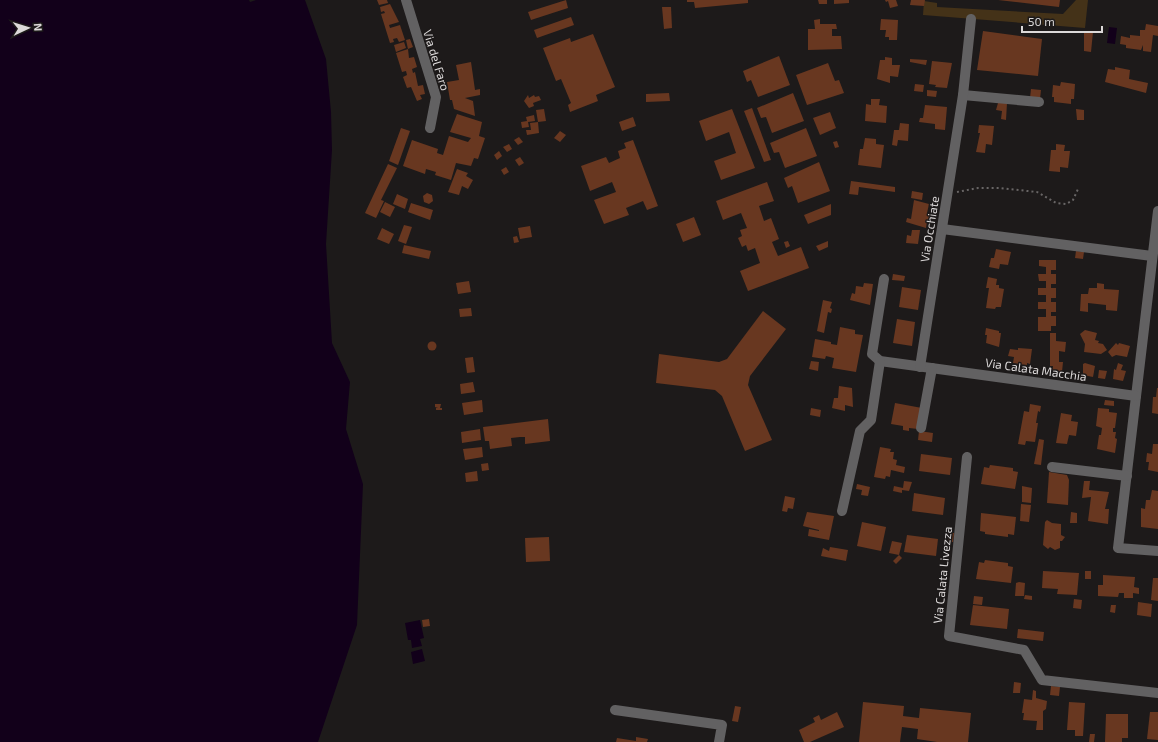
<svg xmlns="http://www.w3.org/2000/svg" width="1158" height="742" font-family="'Exo 2',sans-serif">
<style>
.green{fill:#443218}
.water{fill:#12001a}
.building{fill:#683720}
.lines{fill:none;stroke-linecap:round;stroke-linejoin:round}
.path{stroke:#696666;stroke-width:2;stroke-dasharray:2 3;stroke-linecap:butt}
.minor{stroke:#626162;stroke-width:10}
.labels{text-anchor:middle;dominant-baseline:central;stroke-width:3;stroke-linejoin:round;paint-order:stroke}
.street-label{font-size:12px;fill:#dcd9d9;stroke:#1d1a1a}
</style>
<rect width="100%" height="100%" fill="#1d1a1a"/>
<polygon class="green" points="1076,0 1088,0 1085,28 923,15 924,1 937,3 937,7 1063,14"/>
<g class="water">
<polygon points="0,0 249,0 250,2 256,0 305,0 326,59 331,112 332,150 326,244 332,343 350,382 346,429 363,484 357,625 318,742 0,742"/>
<polygon points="1109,27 1117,28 1115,44 1107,43"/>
<polygon points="420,620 424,638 420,639 422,646 412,648 411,640 408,640 405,623"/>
<polygon points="422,649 425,661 413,664 411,652"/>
</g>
<g class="building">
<polygon points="377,0 387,0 388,3 379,5"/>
<polygon points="566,0 568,8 531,20 528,12"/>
<polygon points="687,0 748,0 748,3 695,8 694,2 687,2"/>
<polygon points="818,0 827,0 827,4 819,4"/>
<polygon points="834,0 849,0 849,3 834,4"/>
<polygon points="885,0 896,0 898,6 890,8 888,1 886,2"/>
<polygon points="911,0 925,0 924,6 910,5"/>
<polygon points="998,0 1060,0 1059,7"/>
<polygon points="390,4 399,22 389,25 390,28 400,25 405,40 399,42 397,38 393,39 394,42 390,43 381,14 385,13 384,11 381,12 380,7"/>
<polygon points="662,7 671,7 672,28 664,29"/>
<polygon points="571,17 574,25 537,38 534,30"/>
<polygon points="820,19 820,24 836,24 837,29 832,29 832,36 841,36 842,49 808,50 808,29 815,29 814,20"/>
<polygon points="881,19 898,20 897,40 889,40 889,37 885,37 886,30 880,30"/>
<polygon points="1146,24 1158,26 1158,36 1153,35 1151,52 1143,51 1143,45 1141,50 1126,48 1126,45 1120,44 1121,36 1130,38 1130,35 1140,36 1140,30 1145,30"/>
<polygon points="983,31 1042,39 1038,76 977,70"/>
<polygon points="1084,31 1093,32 1091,52 1084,51"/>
<polygon points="593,34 615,87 596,95 598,101 570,112 568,105 571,103 561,79 556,81 543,48 570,38 571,42"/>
<polygon points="410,39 413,47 408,49 406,40"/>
<polygon points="404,42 406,48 396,52 394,45"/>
<polygon points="408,49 409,58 414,57 417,67 412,69 413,73 415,72 418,86 423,85 425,94 420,95 422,99 417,101 411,87 407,88 403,77 407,75 406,71 402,72 396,53"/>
<polygon points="779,56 790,85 758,97 751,80 747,82 743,71"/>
<polygon points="885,57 892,58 892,65 900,65 898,77 890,76 890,83 877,79 880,60 885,60"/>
<polygon points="910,59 927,60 926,65 910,62"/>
<polygon points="932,61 952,63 947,88 935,87 936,85 929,84"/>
<polygon points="471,62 475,90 480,89 480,95 465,98 473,101 475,116 454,109 452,100 450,100 447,82 459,80 456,65"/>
<polygon points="828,63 835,81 839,80 844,93 807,105 796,75"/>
<polygon points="1115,67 1130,70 1129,79 1148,83 1146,93 1105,82 1108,69 1115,70"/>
<polygon points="1061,82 1075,84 1074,99 1071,99 1071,104 1054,102 1054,97 1052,97 1053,85 1060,86"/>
<polygon points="915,84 924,85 923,92 914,91"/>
<polygon points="1031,89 1041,90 1040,99 1030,98"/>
<polygon points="927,90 937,91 936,97 927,96"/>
<polygon points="669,93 670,101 646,102 646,94"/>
<polygon points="793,93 804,121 772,133 766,117 761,118 757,108"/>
<polygon points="528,95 529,98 534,95 535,97 539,96 541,100 533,103 534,106 529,108 524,101"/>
<polygon points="871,99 880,99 879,105 887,106 886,123 865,121 866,104 871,105"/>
<polygon points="998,103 1007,103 1006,120 1001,119 1002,111 996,110"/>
<polygon points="925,105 947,107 945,130 935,129 935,124 919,122 920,118 923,118"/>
<polygon points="752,108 771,160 764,162 744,111"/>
<polygon points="544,109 546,121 538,122 536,110"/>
<polygon points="732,109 755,168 721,180 714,161 736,153 729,132 706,141 699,121"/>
<polygon points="1076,109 1084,110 1084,120 1077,120"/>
<polygon points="830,112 836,128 820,135 813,118"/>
<polygon points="457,114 482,122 479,136 485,138 478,159 474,158 471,166 456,163 451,180 435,175 436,172 426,169 425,174 403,166 412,140 438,149 437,153 443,155 449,136 468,142 471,138 450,132"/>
<polygon points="534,115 535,121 528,122 529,127 522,128 521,122 527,121 526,117"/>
<polygon points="633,117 636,126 622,131 619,122"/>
<polygon points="538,122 539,133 527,135 526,130 531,130 530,123"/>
<polygon points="900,123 909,124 908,141 898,140 897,146 892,145 894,130 899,130"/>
<polygon points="979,125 994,126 992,145 986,144 985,153 976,152 980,133 978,133"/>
<polygon points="401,128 410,131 398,165 389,161"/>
<polygon points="806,128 817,156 785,168 779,152 774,153 770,143"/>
<polygon points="560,131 566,135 560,142 554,138"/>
<polygon points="519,137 523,142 518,145 514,140"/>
<polygon points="865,138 876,139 876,144 884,145 881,168 858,165 860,149 863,149"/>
<polygon points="633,140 658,206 647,210 643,201 626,208 629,215 604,224 594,200 616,192 612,182 590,191 581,166 606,157 609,163 620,158 618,151 626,148 624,143"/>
<polygon points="837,141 839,147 835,148 833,142"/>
<polygon points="509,144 512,149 507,152 503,147"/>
<polygon points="1056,144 1065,145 1064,151 1070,151 1068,168 1060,167 1060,172 1049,171 1051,150 1056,150"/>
<polygon points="499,151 502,156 497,160 494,155"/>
<polygon points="520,157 524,163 519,166 515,160"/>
<polygon points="819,162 830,191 798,203 792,186 788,188 784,178"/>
<polygon points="388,164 397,168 381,200 384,201 376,218 365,213"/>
<polygon points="506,167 509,172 504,175 501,170"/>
<polygon points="457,169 468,173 466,176 473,180 468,189 462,186 459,195 448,192"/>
<polygon points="851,181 895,187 895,192 859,187 858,195 849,194"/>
<polygon points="767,182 774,201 759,206 764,221 771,218 779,239 772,242 778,256 801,247 809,268 748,291 740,271 760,263 755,248 748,251 746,245 742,247 738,238 742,236 740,230 747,228 741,213 723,220 716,201"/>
<polygon points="912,191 923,193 922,200 911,198"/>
<polygon points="427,193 432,195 433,201 429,204 424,202 423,196"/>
<polygon points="397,194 408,199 405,209 393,204"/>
<polygon points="914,200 929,204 927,213 931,213 930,222 927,221 926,228 906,222 907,218 911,219"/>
<polygon points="385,202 395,207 390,217 380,212"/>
<polygon points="411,203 433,210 430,220 408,212"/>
<polygon points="831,204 831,215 808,224 804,215"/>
<polygon points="694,217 701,235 683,242 676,224"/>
<polygon points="404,225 412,227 406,244 398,241"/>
<polygon points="530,226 532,237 520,239 518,228"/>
<polygon points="382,228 394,234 389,244 377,239"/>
<polygon points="912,230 920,230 918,244 906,243 907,235 911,236"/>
<polygon points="517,236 519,242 514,243 513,237"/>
<polygon points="788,241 790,246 786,248 784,242"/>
<polygon points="828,241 828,247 819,251 816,246"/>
<polygon points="404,245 431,251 429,259 402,253"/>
<polygon points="996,249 1011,252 1008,265 1000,264 999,269 989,267 991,258 994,258"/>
<polygon points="1076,251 1084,252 1083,259 1075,258"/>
<polygon points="1039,260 1056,260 1056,270 1051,270 1051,274 1056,274 1056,284 1051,284 1051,288 1056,288 1056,298 1051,298 1051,302 1056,302 1056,312 1051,312 1051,316 1056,316 1056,326 1051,326 1051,331 1038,331 1038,317 1046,317 1046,309 1038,309 1038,302 1046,302 1046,295 1038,295 1038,288 1046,288 1046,281 1039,281 1038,274 1046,274 1046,267 1039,266"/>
<polygon points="893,274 905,276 904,281 892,280"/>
<polygon points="988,277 997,279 996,285 999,285 999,288 1004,289 1001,307 996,307 995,309 986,308 989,288 986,288"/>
<polygon points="469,281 471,292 458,294 456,283"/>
<polygon points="864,283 873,284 870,305 850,300 852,293 855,294 856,286 863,287"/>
<polygon points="1097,283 1104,284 1104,289 1119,290 1117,311 1106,310 1106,305 1088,303 1088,312 1080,311 1081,294 1088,294 1089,288 1097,288"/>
<polygon points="902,287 921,290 918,310 899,307"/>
<polygon points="823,300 832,302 830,308 832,309 831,313 828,312 824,333 817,331"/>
<polygon points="471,308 472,316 460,317 459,309"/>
<polygon points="763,311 786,329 750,376 748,385 772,440 745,451 722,396 715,390 656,383 659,354 719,362 727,359"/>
<polygon points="897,319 915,322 912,346 893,343"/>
<polygon points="840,327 855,330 855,334 863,335 856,372 832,368 834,358 826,356 825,359 812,357 815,339 831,342 831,344 837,345"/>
<polygon points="986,328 999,331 999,333 1001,333 999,347 986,343 987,335 985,335"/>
<polygon points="1085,330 1097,333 1095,340 1099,341 1098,343 1103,344 1107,350 1101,354 1084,352 1085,344 1080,334"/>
<polygon points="1050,333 1056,333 1056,341 1066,342 1065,352 1059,351 1059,362 1063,362 1062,372 1052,371 1053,366 1050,366"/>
<circle cx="432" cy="346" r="4.5"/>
<polygon points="1116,343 1118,345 1119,343 1130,346 1127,357 1116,355 1112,357 1108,352"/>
<polygon points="1018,348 1032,349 1030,364 1027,363 1027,365 1013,363 1014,357 1008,356 1010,349 1018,350"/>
<polygon points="473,357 475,372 467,373 465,358"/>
<polygon points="811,361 819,362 818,371 809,369"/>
<polygon points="1085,363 1095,366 1093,377 1083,375 1083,364"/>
<polygon points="1118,363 1123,365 1121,370 1126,371 1123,381 1113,379 1114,369 1116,370"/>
<polygon points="1099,370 1107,371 1105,379 1098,378"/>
<polygon points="473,382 475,392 461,394 460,384"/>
<polygon points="839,386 852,388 853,407 845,405 845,411 832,408 834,398 838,398"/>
<polygon points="1157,388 1158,388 1158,414 1152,413 1153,397 1156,397"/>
<polygon points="482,400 483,412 464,415 462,403"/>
<polygon points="1105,400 1114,401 1114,406 1104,405"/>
<polygon points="895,403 922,408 918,429 909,428 909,431 903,430 903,426 891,424"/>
<polygon points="435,404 441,404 440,408 442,408 442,410 436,410 436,408 438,408 435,407"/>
<polygon points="1030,404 1041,406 1040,412 1038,411 1036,423 1038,423 1035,442 1026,441 1025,445 1018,444 1024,411 1029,412"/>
<polygon points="811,408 821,410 820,417 810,415"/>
<polygon points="1098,408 1109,409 1109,412 1117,413 1115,428 1113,428 1113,432 1116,432 1115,438 1117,439 1115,453 1097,449 1099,435 1101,435 1102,428 1096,426"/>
<polygon points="1061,413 1072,415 1071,421 1078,422 1076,436 1069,435 1067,444 1056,443"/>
<polygon points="548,419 550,441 525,444 525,437 520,437 511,438 512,446 490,449 489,441 485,441 483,427"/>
<polygon points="480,429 481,440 462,443 461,432"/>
<polygon points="919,431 933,433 932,442 918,440"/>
<polygon points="1039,439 1044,440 1041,465 1034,464"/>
<polygon points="1153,444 1158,444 1158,472 1148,470 1149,462 1146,462 1147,453 1152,454"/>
<polygon points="482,447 483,457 465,460 463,449"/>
<polygon points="880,447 891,449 890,452 894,452 893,459 897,460 896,465 905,467 904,473 891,470 890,477 886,476 885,479 874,477"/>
<polygon points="921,454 952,458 950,475 919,471"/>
<polygon points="488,463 489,470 482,471 481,464"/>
<polygon points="990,465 1013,468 1013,471 1018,472 1015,489 981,484 984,467 989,468"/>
<polygon points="477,471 478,481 466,482 465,473"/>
<polygon points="1049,472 1067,475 1069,480 1068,505 1047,503"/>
<polygon points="904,481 912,482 909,491 902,490 902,493 893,491 894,486 903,488"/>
<polygon points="1084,481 1090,481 1089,490 1109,492 1105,509 1109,509 1108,524 1088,521 1091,497 1082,498"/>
<polygon points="857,484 870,487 868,496 861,495 862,490 856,489"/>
<polygon points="1022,486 1032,488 1031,503 1022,502"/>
<polygon points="1152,490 1158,491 1158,529 1141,527 1141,508 1145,509 1146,500 1150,500"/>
<polygon points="914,493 945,498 943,515 912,511"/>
<polygon points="785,496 795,498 793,509 788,508 787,512 782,511"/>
<polygon points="1021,504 1031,505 1029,522 1020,521"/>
<polygon points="807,512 834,516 829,540 808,536 809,529 819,531 819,530 803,526"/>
<polygon points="1071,512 1077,513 1077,523 1070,523"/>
<polygon points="981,513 1016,517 1014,535 1008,534 1008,537 985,534 985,532 980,531"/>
<polygon points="1047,520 1052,523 1061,524 1061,535 1065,537 1062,541 1060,541 1060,548 1055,550 1050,547 1048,549 1043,545 1045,522"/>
<polygon points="862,522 886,527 881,551 857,546"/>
<polygon points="948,533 954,533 953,542 948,542"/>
<polygon points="907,535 938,539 936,556 904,552"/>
<polygon points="549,537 550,561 526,562 525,538"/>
<polygon points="892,541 902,543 899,555 889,553"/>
<polygon points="830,547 848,550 846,561 821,556 823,548 829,551"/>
<polygon points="899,555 902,558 896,564 893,561"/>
<polygon points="985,560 1008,563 1008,566 1013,567 1011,583 976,579 979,562 984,563"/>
<polygon points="1043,571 1079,573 1077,595 1057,594 1058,589 1042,588"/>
<rect x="1085" y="571" width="6" height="8"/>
<polygon points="1103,575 1135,577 1134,587 1139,588 1139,594 1133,593 1133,598 1124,598 1124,593 1119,593 1118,597 1098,596 1098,585 1103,585"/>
<polygon points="1153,578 1158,578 1158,601 1151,600"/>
<polygon points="1019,582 1025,583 1024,596 1015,596 1016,583"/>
<polygon points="1025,595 1032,596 1032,600 1024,599"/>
<polygon points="974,596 983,597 982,605 973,604"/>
<polygon points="1074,599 1082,600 1081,609 1073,608"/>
<polygon points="1138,602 1152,604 1151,617 1137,615"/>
<polygon points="973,605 1009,609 1007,629 970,625"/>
<polygon points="1111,605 1116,605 1115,613 1110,612"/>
<polygon points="429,619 430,626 423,627 422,620"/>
<polygon points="1018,629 1044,632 1043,641 1017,638"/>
<polygon points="1014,682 1021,683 1020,693 1013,693"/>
<polygon points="1051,686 1060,687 1059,696 1050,695"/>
<polygon points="1033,690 1036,691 1036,698 1047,701 1046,709 1043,711 1043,730 1036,730 1037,721 1023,720 1024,713 1022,713 1024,699 1032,700"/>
<polygon points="863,702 904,706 903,716 919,718 920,708 971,713 968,742 937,742 917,739 918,729 902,727 900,742 859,742"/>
<polygon points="1069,702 1085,703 1083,736 1075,736 1075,730 1067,730"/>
<polygon points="735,706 741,707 738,722 732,721"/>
<polygon points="837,712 844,727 810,742 804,742 799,730 815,722 813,718 819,715 821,720"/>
<polygon points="1150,712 1158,712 1158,740 1147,739"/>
<polygon points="1106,714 1128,714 1128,738 1122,738 1122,742 1105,742"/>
<polygon points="1090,734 1095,734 1094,742 1089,742"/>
<polygon points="636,737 648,739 647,742 616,742 617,738 636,741"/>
</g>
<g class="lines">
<polyline class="path" points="957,192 978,188 999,188 1037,192 1056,203 1066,204 1073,200 1078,189"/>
<g class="minor">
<polyline points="406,0 436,97 430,128"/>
<polyline points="963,95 1039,102"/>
<polyline points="1158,211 1118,548 1158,551"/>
<polyline points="942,229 1152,256"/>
<polyline points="884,279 872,354 880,361 1136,396"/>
<polyline points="920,367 963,95 971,19"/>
<polyline points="921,428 932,368"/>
<polyline points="967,457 949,636 1024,650 1042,680 1158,693"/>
<polyline points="1052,467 1127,476"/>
<polyline points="842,511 860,431 871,420 880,361"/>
<polyline points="615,710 722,725 719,742"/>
</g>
</g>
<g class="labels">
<g class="street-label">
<text transform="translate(437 60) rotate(73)">Via del Faro</text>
<text transform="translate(929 229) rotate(-81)">Via Occhiate</text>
<text transform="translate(1036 369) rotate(8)">Via Calata Macchia</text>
<text transform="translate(942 575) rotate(-84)">Via Calata Livezza</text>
</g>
</g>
<g transform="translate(28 28) rotate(86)" stroke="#1d1a1a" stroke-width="3" paint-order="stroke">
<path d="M0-3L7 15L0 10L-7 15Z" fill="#dcd9d9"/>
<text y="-6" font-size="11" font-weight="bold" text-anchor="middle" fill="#dcd9d9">N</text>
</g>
<path d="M1022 26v6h80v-6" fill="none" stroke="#dcd9d9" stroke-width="2"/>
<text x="1028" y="26" font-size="12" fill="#dcd9d9" stroke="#1d1a1a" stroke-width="3" paint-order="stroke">50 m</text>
</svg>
